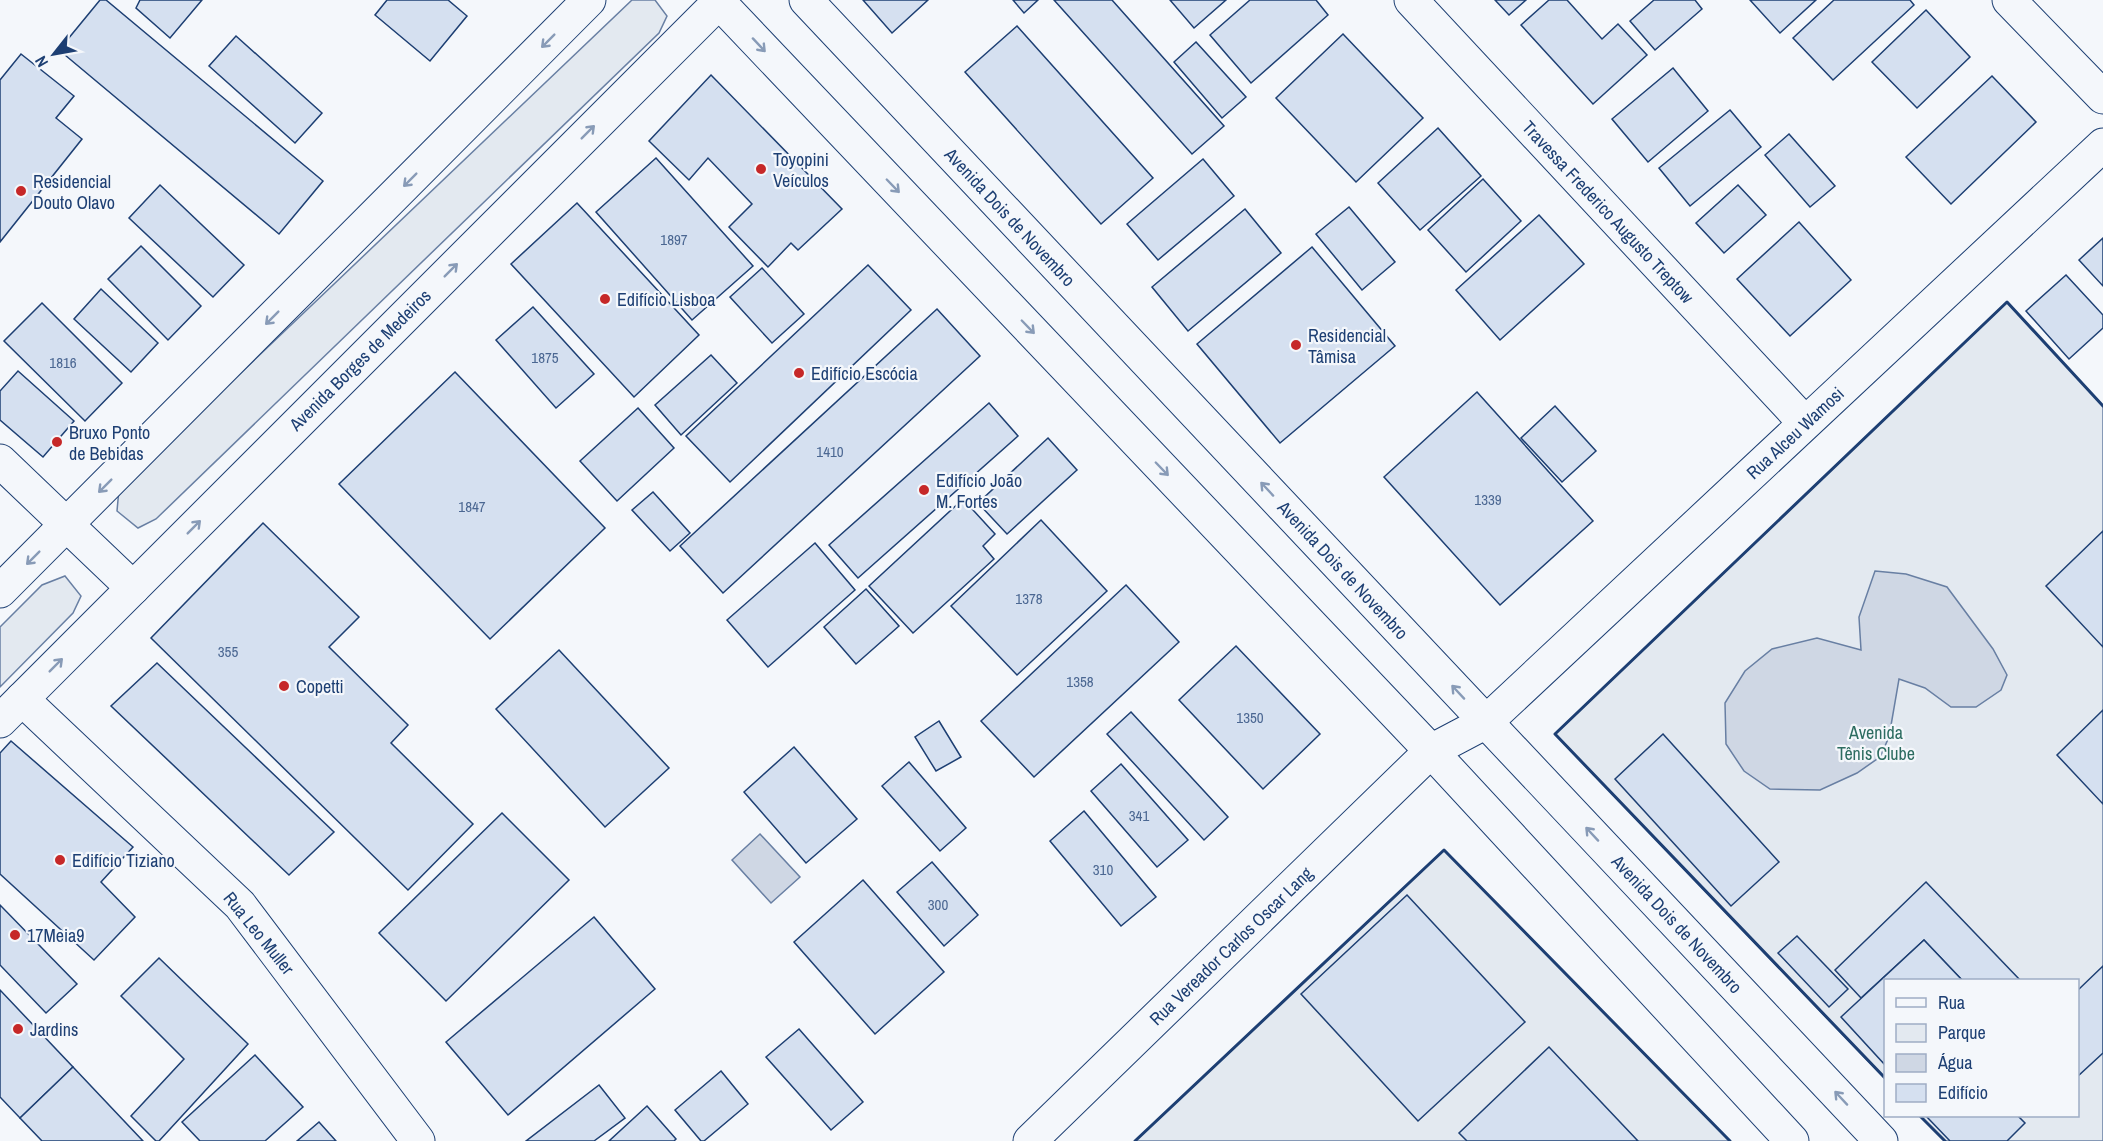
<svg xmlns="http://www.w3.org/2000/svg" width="2103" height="1141" font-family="'Archivo Narrow',sans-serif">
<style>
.green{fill:#e3e9f0;stroke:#687fa3;stroke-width:1.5}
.water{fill:#cfd7e4;stroke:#687fa3;stroke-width:1.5}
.building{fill:#d5e0f0;stroke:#1d3f73;stroke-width:1.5}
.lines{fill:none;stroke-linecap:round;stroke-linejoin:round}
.street-casing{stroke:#1d3f73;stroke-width:35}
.secondary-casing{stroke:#1d3f73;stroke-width:35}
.street{stroke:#f4f7fb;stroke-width:33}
.secondary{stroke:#f4f7fb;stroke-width:33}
.wall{stroke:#1d3f73;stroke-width:3}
.oneway{stroke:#889bb7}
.poi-dot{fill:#c62828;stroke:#f4f7fb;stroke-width:2}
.labels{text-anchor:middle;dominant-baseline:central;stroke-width:4.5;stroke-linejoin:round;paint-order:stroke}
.number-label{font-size:15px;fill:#4b6792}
.poi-label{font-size:18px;fill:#1d3f73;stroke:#f4f7fb;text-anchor:start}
.street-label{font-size:18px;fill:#1d3f73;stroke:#f4f7fb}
.park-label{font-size:18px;fill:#2c6c60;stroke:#f4f7fb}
</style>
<rect width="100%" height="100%" fill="#f4f7fb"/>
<g class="green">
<polygon points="632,0 655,0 667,16 659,33 156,519 138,528 117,511 119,489"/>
<polygon points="2007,302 2103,406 2103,1141 1945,1141 1920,1116 2078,1116 2078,980 1886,980 1885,1079 1555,734"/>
<polygon points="65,576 81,596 73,613 0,687 0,627 42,585"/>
<polygon points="1444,850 1730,1141 1135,1141"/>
</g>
<g class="water">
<polygon points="1875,571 1906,574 1947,587 1993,649 2007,675 2001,690 1976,707 1951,707 1925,688 1899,679 1889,737 1880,757 1857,773 1820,790 1770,789 1744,771 1726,744 1725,703 1745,671 1772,649 1817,638 1861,650 1859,617"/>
<polygon points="760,834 800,877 771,903 732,860"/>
</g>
<g class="building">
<polygon points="100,0 106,0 323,181 279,234 59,50"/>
<polygon points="140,0 202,0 170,38 136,8"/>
<polygon points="387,0 448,0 467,16 430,61 375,15"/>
<polygon points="863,0 928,0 892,33"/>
<polygon points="1013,0 1038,0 1024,13"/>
<polygon points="1054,0 1112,0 1224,126 1192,154"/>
<polygon points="1170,0 1226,0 1194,28"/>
<polygon points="1250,0 1316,0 1328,15 1251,83 1210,35"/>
<polygon points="1495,0 1526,0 1509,15"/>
<polygon points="1549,0 1567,0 1602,39 1618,24 1647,55 1593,104 1521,25"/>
<polygon points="1654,0 1695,0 1702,9 1655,50 1630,21"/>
<polygon points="1750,0 1816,0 1780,33"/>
<polygon points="1834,0 1910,0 1914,5 1833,80 1793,38"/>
<polygon points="1926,10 1970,57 1917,108 1872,62"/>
<polygon points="1017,26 1153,178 1101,224 965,72"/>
<polygon points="1343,34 1423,118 1356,182 1276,98"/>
<polygon points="236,36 322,113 295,143 209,66"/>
<polygon points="1196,42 1246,97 1222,118 1174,62"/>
<polygon points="21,54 74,96 56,118 82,139 0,242 0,80"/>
<polygon points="1673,68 1708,111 1648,162 1612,119"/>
<polygon points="711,75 842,209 798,250 791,243 768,267 729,227 752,204 708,158 689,180 649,141"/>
<polygon points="1992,76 2036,122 1951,204 1906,157"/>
<polygon points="1730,110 1761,147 1690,206 1659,168"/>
<polygon points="1438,128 1481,176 1420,230 1378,183"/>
<polygon points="1789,134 1835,186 1810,207 1765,155"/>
<polygon points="656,158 753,266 692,320 596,212"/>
<polygon points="1203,159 1234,196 1158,260 1127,224"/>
<polygon points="1483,179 1521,221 1466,272 1428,230"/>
<polygon points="160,185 244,265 213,297 129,218"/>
<polygon points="1738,185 1766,215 1724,253 1696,223"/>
<polygon points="577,203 699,335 634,397 511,264"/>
<polygon points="1349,207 1395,262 1362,290 1316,234"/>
<polygon points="1245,209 1281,253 1188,331 1152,287"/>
<polygon points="1539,215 1584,264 1500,340 1456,290"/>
<polygon points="1799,222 1851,280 1790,336 1737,279"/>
<polygon points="2103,238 2103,286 2079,260"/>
<polygon points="141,246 201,306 168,340 108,279"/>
<polygon points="1312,247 1395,346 1280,443 1197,344"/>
<polygon points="868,265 911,310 730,482 686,436"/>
<polygon points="762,268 804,314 772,343 730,297"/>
<polygon points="2066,275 2103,315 2103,328 2069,359 2026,311"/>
<polygon points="101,289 158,343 131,372 74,319"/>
<polygon points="42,303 122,383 85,421 4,341"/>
<polygon points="533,307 594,374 556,408 496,340"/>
<polygon points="937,309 980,356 723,593 680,546"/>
<polygon points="711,355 737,383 681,435 655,405"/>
<polygon points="18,371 74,421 43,457 0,420 0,391"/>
<polygon points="455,372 605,528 490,639 339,484"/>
<polygon points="1477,392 1593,521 1500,605 1384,477"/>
<polygon points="989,403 1018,436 858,578 829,545"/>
<polygon points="1555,406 1596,451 1562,482 1521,438"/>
<polygon points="638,408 674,448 617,501 580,461"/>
<polygon points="1048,438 1077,470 1007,534 978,503"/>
<polygon points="653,492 690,533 670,551 632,510"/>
<polygon points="963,499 995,534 983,546 994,559 913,633 869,586"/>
<polygon points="1041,520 1107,591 1017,675 951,606"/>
<polygon points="263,523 359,617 329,647 408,725 391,743 473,824 408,890 151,638"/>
<polygon points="2103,531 2103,647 2046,586"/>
<polygon points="815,543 855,590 768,667 727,620"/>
<polygon points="1126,585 1179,642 1034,777 981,721"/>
<polygon points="866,589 899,626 856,664 824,627"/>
<polygon points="1236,646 1320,734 1263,789 1179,700"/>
<polygon points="559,650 669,768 605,827 496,709"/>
<polygon points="157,663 334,832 289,875 111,706"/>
<polygon points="2103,710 2103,804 2057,755"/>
<polygon points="1131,712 1228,817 1204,840 1107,734"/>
<polygon points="939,721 961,757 936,771 915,737"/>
<polygon points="1663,734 1779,862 1731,906 1615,779"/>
<polygon points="11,741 133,847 101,882 135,917 94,960 0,874 0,753"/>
<polygon points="794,747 857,819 806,863 744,792"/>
<polygon points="909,762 966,828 940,851 882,786"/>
<polygon points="1121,764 1188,840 1157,867 1091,791"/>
<polygon points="1084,811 1156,897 1121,926 1050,841"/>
<polygon points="502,813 569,880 446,1001 379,933"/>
<polygon points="932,862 978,915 944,946 897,892"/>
<polygon points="863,880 944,972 875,1034 794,942"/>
<polygon points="1926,882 2020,980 1962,980 1924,940 1861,998 1835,970"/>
<polygon points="1407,895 1525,1022 1418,1121 1301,994"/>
<polygon points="0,905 77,984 46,1013 0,965"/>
<polygon points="594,917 655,989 508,1115 446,1042"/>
<polygon points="1797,936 1848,989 1829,1007 1778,953"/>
<polygon points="1924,940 1962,980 1886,980 1886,1066 1841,1017"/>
<polygon points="159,958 248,1044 159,1141 156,1141 131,1116 184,1059 121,996"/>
<polygon points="2103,966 2103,1053 2078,1076 2078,990"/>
<polygon points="0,990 73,1067 20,1118 0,1097"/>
<polygon points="799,1029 863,1102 831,1130 766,1057"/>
<polygon points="1549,1047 1638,1141 1467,1141 1459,1133"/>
<polygon points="255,1055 303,1107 265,1141 200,1141 182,1122"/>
<polygon points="73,1067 143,1141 42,1141 20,1118"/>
<polygon points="721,1071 748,1104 704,1141 701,1141 675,1110"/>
<polygon points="599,1085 625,1118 594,1141 526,1141"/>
<polygon points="647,1106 676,1139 674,1141 609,1141"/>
<polygon points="1926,1116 2018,1116 2025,1123 2007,1141 1950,1141"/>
<polygon points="319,1122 336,1141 297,1141"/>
</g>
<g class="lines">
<defs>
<g id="street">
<polyline points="1411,0 1805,423"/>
<polyline points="2009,0 2103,97"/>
<polyline points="0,461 133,588"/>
<polyline points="22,699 240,905 418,1141"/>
<polyline points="1486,722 2103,145"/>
<polyline points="1030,1141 1431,751"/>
</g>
<g id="secondary">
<polyline points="717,0 1431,751 1792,1141"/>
<polyline points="806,0 1881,1141"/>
<polyline points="0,591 589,0"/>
<polyline points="0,721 721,0"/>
<polyline points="1431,751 1486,722"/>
</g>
</defs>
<use href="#street" class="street-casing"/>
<use href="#secondary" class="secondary-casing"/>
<use href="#street" class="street"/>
<use href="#secondary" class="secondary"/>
<g class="wall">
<polyline points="1886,1079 1555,734 2007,302 2103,406"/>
<polyline points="1920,1116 1945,1141"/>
<polyline points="1135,1141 1444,850 1730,1141"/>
</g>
</g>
<defs><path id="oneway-shaft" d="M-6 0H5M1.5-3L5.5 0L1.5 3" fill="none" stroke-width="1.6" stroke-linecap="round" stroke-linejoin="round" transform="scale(1.5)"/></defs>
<g class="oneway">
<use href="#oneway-shaft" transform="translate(548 41) rotate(135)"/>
<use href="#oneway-shaft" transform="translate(759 45) rotate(47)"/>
<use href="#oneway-shaft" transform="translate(588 132) rotate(-45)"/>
<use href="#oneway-shaft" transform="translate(410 180) rotate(135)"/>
<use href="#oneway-shaft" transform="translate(893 186) rotate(46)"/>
<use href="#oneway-shaft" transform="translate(451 270) rotate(-45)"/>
<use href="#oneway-shaft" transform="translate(272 318) rotate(135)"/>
<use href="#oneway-shaft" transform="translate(1028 327) rotate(46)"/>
<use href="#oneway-shaft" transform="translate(1162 469) rotate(46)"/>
<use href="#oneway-shaft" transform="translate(105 486) rotate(135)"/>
<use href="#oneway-shaft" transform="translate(1267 489) rotate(-133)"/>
<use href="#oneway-shaft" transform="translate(194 527) rotate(-45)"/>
<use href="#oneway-shaft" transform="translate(33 558) rotate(135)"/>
<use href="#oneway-shaft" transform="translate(56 665) rotate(-45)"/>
<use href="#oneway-shaft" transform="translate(1458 692) rotate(-133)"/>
<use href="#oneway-shaft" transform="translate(1592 834) rotate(-133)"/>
<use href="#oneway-shaft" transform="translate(1841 1098) rotate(-133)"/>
</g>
<g class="poi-dot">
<circle cx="761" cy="169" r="6"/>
<circle cx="21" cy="191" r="6"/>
<circle cx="605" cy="299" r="6"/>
<circle cx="1296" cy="345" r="6"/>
<circle cx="799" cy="373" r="6"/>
<circle cx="57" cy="442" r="6"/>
<circle cx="924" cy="490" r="6"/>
<circle cx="284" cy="686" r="6"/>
<circle cx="60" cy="860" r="6"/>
<circle cx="15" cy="935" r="6"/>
<circle cx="18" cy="1029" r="6"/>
</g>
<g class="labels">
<g class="number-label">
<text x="674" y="239">1897</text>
<text x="545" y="357">1875</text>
<text x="63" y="362">1816</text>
<text x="830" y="451">1410</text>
<text x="1488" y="499">1339</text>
<text x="472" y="506">1847</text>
<text x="1029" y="598">1378</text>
<text x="228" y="651">355</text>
<text x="1080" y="681">1358</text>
<text x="1250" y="717">1350</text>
<text x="1139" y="815">341</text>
<text x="1103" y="869">310</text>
<text x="938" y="904">300</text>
</g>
<g class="poi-label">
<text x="773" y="159">Toyopini<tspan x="773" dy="21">Veículos</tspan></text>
<text x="33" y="181">Residencial<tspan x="33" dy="21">Douto Olavo</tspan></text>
<text x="617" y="299">Edifício Lisboa</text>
<text x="1308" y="335">Residencial<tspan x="1308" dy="21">Tâmisa</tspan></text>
<text x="811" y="373">Edifício Escócia</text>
<text x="69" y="432">Bruxo Ponto<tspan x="69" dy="21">de Bebidas</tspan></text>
<text x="936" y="480">Edifício João<tspan x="936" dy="21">M. Fortes</tspan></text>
<text x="296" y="686">Copetti</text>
<text x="72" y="860">Edifício Tiziano</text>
<text x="27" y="935">17Meia9</text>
<text x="30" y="1029">Jardins</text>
</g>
<g class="street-label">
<text transform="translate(1608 212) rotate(47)">Travessa Frederico Augusto Treptow</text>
<text transform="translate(1010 217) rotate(47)">Avenida Dois de Novembro</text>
<text transform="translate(360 360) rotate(-45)">Avenida Borges de Medeiros</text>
<text transform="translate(1795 433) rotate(-43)">Rua Alceu Wamosi</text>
<text transform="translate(1343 570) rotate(47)">Avenida Dois de Novembro</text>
<text transform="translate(1677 924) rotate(47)">Avenida Dois de Novembro</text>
<text transform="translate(259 933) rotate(51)">Rua Leo Muller</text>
<text transform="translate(1231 946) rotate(-44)">Rua Vereador Carlos Oscar Lang</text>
</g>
<g class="park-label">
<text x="1876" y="732">Avenida<tspan x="1876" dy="21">Tênis Clube</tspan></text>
</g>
</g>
<rect x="1884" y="979" width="195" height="138" fill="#f4f7fb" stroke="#9eadc5" stroke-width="1.5"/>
<rect x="1896" y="998" width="30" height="9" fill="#f4f7fb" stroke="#9eadc5" stroke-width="1.5"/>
<text x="1938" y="1009" font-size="18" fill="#1d3f73">Rua</text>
<rect x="1896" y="1024" width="30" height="18" fill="#e3e9f0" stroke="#9eadc5" stroke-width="1.5"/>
<text x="1938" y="1039" font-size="18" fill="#1d3f73">Parque</text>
<rect x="1896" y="1054" width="30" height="18" fill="#cfd7e4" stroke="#9eadc5" stroke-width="1.5"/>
<text x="1938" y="1069" font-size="18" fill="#1d3f73">Água</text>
<rect x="1896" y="1084" width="30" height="18" fill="#d5e0f0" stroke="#9eadc5" stroke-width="1.5"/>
<text x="1938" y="1099" font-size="18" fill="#1d3f73">Edifício</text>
<g transform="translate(54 54) rotate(239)" stroke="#f4f7fb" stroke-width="4.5" paint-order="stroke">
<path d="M0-4.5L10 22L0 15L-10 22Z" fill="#1d3f73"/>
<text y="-9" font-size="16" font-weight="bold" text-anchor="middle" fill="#1d3f73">N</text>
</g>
</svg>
